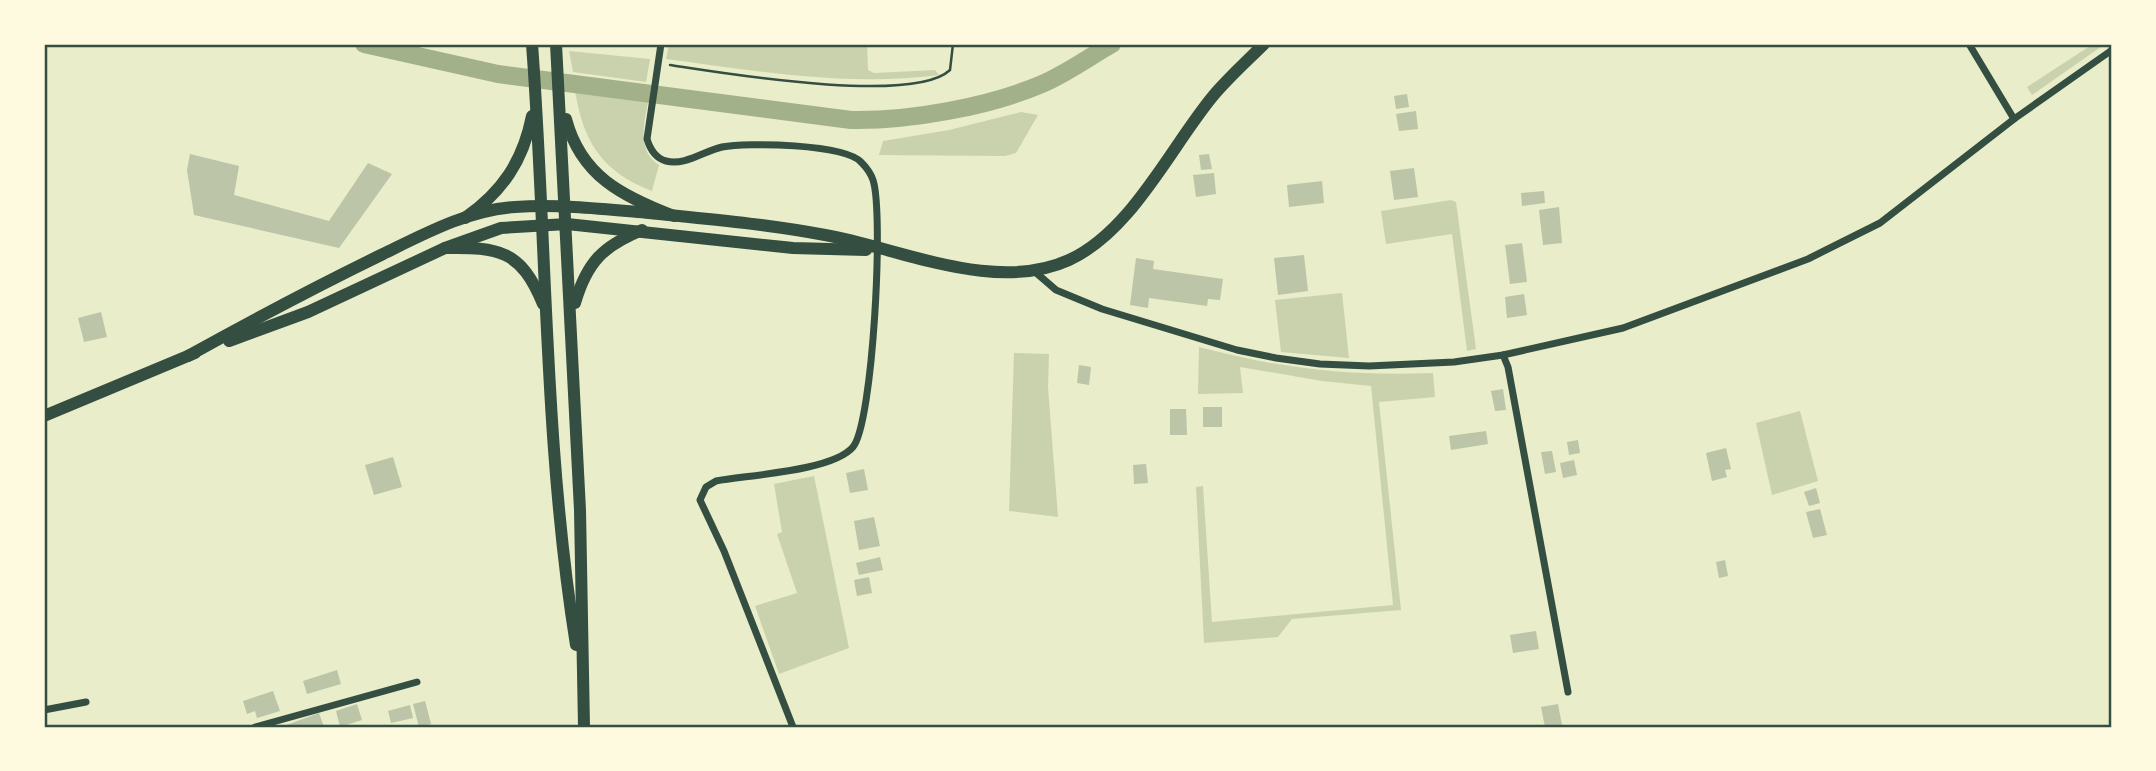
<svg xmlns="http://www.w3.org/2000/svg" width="2156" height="771" font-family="'IBM Plex Sans',sans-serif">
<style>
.green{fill:#cad2ad}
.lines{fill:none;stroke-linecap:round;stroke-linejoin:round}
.canal{stroke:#a3b18a;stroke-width:18}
.building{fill:#bcc5a7}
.path{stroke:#344e41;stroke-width:2.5}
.minor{stroke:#344e41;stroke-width:7}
.secondary{stroke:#344e41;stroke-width:12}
.primary{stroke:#344e41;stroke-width:12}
.neatline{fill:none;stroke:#344e41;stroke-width:2.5}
</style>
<rect width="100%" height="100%" fill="#e9edc9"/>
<g class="green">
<path d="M 669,44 L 867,44 L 868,70 L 874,73 L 935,70 L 939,75 C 847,87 757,71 666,59 Z"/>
<polygon points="2093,44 2105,44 2032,95 2027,87"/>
<polygon points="569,51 650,59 646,82 573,72"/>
<path d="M 575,90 L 648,102 C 644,124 637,151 659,165 L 652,191 C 603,172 583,143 575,90 Z"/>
<polygon points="1021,112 1038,115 1016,153 1005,156 879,155 883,141 949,130"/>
<polygon points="1451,200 1456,202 1476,349 1467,351 1452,234 1386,244 1381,211"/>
<polygon points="1342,293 1349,358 1281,352 1275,300"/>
<path d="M 1199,347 C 1283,369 1347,376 1433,373 L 1435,397 L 1379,402 L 1401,610 L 1292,619 L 1278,637 L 1204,643 L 1196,487 L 1203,486 L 1212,622 L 1393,605 L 1371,386 L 1322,381 L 1240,367 L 1243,393 L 1198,394 Z"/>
<polygon points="1014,353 1049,354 1048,387 1058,517 1009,511"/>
<polygon points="1800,411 1818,481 1772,495 1756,423"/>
<polygon points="814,476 849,648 779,674 755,606 797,593 777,534 782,532 774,484"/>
</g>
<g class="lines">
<path class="canal" d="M 364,44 L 498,74 L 851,120 C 909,121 988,107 1042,84 C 1066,74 1089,57 1112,44"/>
</g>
<g class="building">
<polygon points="1407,94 1409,107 1396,109 1394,96"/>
<polygon points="1416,111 1418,129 1399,131 1396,114"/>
<polygon points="190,154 239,166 234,195 329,221 368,163 392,174 339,248 194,215 187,170"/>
<polygon points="1209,154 1212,169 1201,170 1199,155"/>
<polygon points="1414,168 1418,197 1394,200 1390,171"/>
<polygon points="1214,173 1216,194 1196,197 1193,175"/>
<polygon points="1322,181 1324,203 1289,207 1287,185"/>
<polygon points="1544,191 1545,203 1522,206 1521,193"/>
<polygon points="1559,207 1562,243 1543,245 1539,210"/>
<polygon points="1522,243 1527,282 1510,284 1505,245"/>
<polygon points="1304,255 1308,291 1278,295 1274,258"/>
<polygon points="1136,258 1154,261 1153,269 1223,279 1220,300 1208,299 1207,306 1149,298 1148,308 1130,305"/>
<polygon points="1524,294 1527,315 1507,318 1505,297"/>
<polygon points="101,312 107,337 84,342 78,318"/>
<polygon points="1079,365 1091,367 1089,385 1077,383"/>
<polygon points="1503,389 1506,410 1495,411 1491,391"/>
<rect x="1203" y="407" width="19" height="20"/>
<polygon points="1170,409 1186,409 1187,435 1170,435"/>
<polygon points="1486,431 1488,444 1451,450 1449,436"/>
<polygon points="1578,440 1580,453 1569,455 1567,442"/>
<polygon points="1726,448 1731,469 1725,470 1727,477 1712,481 1706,453"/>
<polygon points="1552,451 1556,472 1545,474 1541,452"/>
<polygon points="393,457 402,487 374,495 365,465"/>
<polygon points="1574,460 1577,475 1563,478 1560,463"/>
<polygon points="1146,464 1148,483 1134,484 1133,465"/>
<polygon points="864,469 868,490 850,493 846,473"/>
<polygon points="1816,488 1820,503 1809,506 1804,492"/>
<polygon points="1820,509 1827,535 1813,538 1806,512"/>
<polygon points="874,517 880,546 859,550 854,521"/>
<polygon points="880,557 883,570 859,575 856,563"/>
<polygon points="1725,560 1728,576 1719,578 1716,562"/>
<polygon points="869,577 872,593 857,596 854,580"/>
<polygon points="1536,631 1539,649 1513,653 1510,635"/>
<polygon points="337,670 341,684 307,694 303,681"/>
<polygon points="273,691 280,711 257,718 255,711 247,714 243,701"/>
<polygon points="425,701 431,724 419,727 413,704"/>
<polygon points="357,704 362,720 340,727 336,711"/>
<polygon points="1558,704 1562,725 1545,727 1541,707"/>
<polygon points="410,705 413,718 391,723 388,711"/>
<polygon points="319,713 324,727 281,727"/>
</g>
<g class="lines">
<path class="path" d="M 670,65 C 723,73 913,105 950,70 L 953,44"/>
<g class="minor">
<path d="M 661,44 L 647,139 C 650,149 655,158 666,161 C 685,166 704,151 722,147 C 747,142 844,144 861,162 C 866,167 871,174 873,180 C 884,213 873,423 853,447 C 833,471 748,475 716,481 L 706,487 L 700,500 L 724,551 L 793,727"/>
<polyline points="1969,44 2014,119"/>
<polyline points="1034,271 1056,290 1102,309 1237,350 1276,358 1320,364 1369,366 1454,362 1503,355 1623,328 1808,259 1880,223 2014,119 2112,50"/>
<polyline points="1503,355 1508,367 1568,692"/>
<polyline points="44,710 86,702"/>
<polyline points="255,727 417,682"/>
</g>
<g class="secondary">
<polyline points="229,341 308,312 445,248 501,228 567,224 793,248 866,250"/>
<path d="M 188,356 C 253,320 317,286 383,254 C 424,234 468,210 515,207 C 560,204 604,209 649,213 C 708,219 767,224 825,235 C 899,248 995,294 1069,260 C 1132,231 1170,148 1213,96 C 1228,78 1247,61 1264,44"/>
<polyline points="44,416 195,353"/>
</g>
<g class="primary">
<path d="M 532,44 C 547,244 544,447 576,645"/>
<polyline points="556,44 580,510 584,727"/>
<path d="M 566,119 C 581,176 622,196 674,216"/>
<path d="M 465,218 C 503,191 523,161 532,116"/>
<path d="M 445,248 C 499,247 521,250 543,304"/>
<path d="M 575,303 C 587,262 603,246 642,230"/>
</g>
</g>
<rect width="2156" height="771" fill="none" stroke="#fefae0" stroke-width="91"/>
<rect x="46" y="46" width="2064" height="680" class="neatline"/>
</svg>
